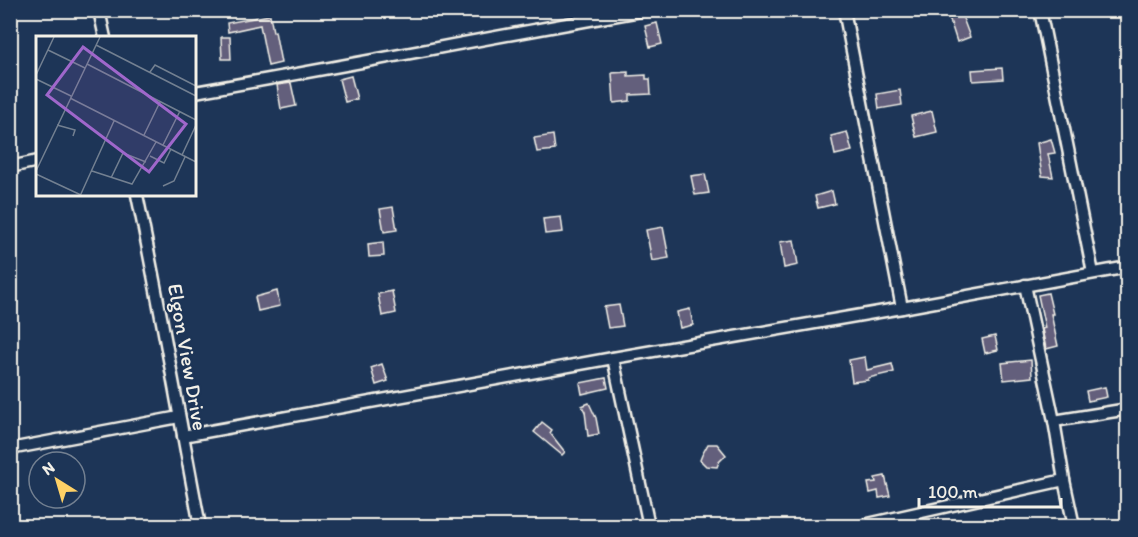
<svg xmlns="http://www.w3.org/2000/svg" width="1138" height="537" font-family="Itim,sans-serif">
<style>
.building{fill:#645f7c;stroke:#f4f1e8;stroke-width:1.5}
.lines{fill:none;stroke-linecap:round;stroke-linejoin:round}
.minor-casing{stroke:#f4f1e8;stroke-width:15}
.minor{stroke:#1d3557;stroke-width:10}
.labels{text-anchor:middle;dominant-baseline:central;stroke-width:4.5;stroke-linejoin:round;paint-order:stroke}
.street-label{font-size:21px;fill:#f4f1e8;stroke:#1d3557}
.inset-road{fill:none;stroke:#738091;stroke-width:1.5}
.view{fill:#9f67cb;fill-opacity:0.15;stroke:#9f67cb;stroke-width:3}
.inset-edge{fill:none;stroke:#f4f1e8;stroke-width:3}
</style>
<rect width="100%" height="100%" fill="#1d3557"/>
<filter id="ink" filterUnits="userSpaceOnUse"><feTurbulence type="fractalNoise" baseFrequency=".0167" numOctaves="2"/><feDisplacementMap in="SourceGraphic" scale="12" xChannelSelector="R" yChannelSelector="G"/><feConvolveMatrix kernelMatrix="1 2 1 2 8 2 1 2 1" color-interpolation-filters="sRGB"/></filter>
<g filter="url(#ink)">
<g class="building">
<polygon points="961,13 970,37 957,42 949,17"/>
<polygon points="270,15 273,32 275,31 281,63 268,66 260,25 228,32 227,23"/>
<polygon points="657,23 662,44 650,47 645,26"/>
<polygon points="221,37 230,37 231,59 222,59"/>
<polygon points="1002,68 1003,79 973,81 972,70"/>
<polygon points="628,72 628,76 646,75 646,79 650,79 651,94 630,95 630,101 614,103 612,73"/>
<polygon points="351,76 357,99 345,102 339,79"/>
<polygon points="291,83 296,106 281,109 277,85"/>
<polygon points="900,90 902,105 879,109 877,94"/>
<polygon points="932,111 937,132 916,137 911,116"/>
<polygon points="847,132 852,151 835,155 831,136"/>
<polygon points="553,135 555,150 537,152 534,138"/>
<polygon points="1051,139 1055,153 1048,154 1053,177 1042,176 1037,143"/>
<polygon points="705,174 709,193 695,195 691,176"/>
<polygon points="832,191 835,204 818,208 815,196"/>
<polygon points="393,207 397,230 384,232 380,209"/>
<polygon points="561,217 563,232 545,234 543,219"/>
<polygon points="663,227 669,258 652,261 646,230"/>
<polygon points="794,240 798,265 784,268 780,242"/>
<polygon points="383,242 384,256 369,257 368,244"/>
<polygon points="277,291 280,306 258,311 255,297"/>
<polygon points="392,291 396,313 382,316 378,294"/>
<polygon points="1048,293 1053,314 1051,314 1058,346 1046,349 1042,329 1045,328 1038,295"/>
<polygon points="619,305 623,326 608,328 604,307"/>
<polygon points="690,309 693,325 680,328 677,312"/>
<polygon points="995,336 998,350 985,353 982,339"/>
<polygon points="865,357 867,370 892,364 894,372 868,378 868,380 852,382 849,360"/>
<polygon points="1031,360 1032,377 1004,380 1002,363"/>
<polygon points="382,364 388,381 376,385 371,368"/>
<polygon points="606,378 608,388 582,394 580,383"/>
<polygon points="1105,387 1107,397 1088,401 1086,391"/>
<polygon points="589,403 596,418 599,434 588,436 585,412 582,406"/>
<polygon points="542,422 552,430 550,433 565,452 562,455 534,432"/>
<polygon points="708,444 717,444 726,455 719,462 717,467 706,466 700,460 702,455"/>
<polygon points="885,476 890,496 879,498 878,491 870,493 868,483 876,482 875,478"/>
</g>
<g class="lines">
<defs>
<g id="minor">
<polyline points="99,10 105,38"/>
<polyline points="844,10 902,308"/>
<polyline points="1040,10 1093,273"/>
<path d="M 195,92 C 346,66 496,36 646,10"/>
<polyline points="10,167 38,161"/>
<path d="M 137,195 C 160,305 179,416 200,526"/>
<polyline points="1025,285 1054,421 1064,480 1074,526"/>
<polyline points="613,358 649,526"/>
<polyline points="1054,421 1128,409"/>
<polyline points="183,436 613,358 902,308 1128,267"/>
<polyline points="10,449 179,417"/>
<polyline points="863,526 868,524 1064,480"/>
</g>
</defs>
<use href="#minor" class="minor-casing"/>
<use href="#minor" class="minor"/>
</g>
</g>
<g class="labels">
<g class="street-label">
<text transform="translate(188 357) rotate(80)">Elgon View Drive</text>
</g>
</g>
<g transform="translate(36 36)">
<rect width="160" height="160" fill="#1d3557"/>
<path class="inset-road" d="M 60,9 L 160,60M 12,14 L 49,32M 51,28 L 160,84M 114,36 L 119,29 L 160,50M 0,39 L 18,1M 0,43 L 35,60M 34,62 L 160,126M 21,89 L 39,94 L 37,100M 108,99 L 124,66M 127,109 L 144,75M 146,119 L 160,89M 114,120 L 128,127 L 135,113M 0,135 L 64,1M 56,135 L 96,148 L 120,106M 0,138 L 45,159M 75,142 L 87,117 L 110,126M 127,150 L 138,145 L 149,121M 44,160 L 78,85"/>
<path class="view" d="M 47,11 L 150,88 L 113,136 L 11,59 Z"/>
<rect width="160" height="160" class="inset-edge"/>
</g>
<rect width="1138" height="537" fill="none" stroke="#1d3557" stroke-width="36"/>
<rect x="18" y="18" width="1102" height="501" fill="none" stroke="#f4f1e8" stroke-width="2" filter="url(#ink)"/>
<g transform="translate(57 480) rotate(323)"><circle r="28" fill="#1d3557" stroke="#738091" stroke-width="1.5"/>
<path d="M0-4.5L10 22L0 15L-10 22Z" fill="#ffd166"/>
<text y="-9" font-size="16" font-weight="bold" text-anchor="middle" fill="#f4f1e8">N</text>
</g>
<path d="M919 498v9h142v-9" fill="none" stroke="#f4f1e8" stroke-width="3"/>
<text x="928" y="498" font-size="18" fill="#f4f1e8" stroke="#1d3557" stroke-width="4.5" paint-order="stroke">100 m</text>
</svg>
